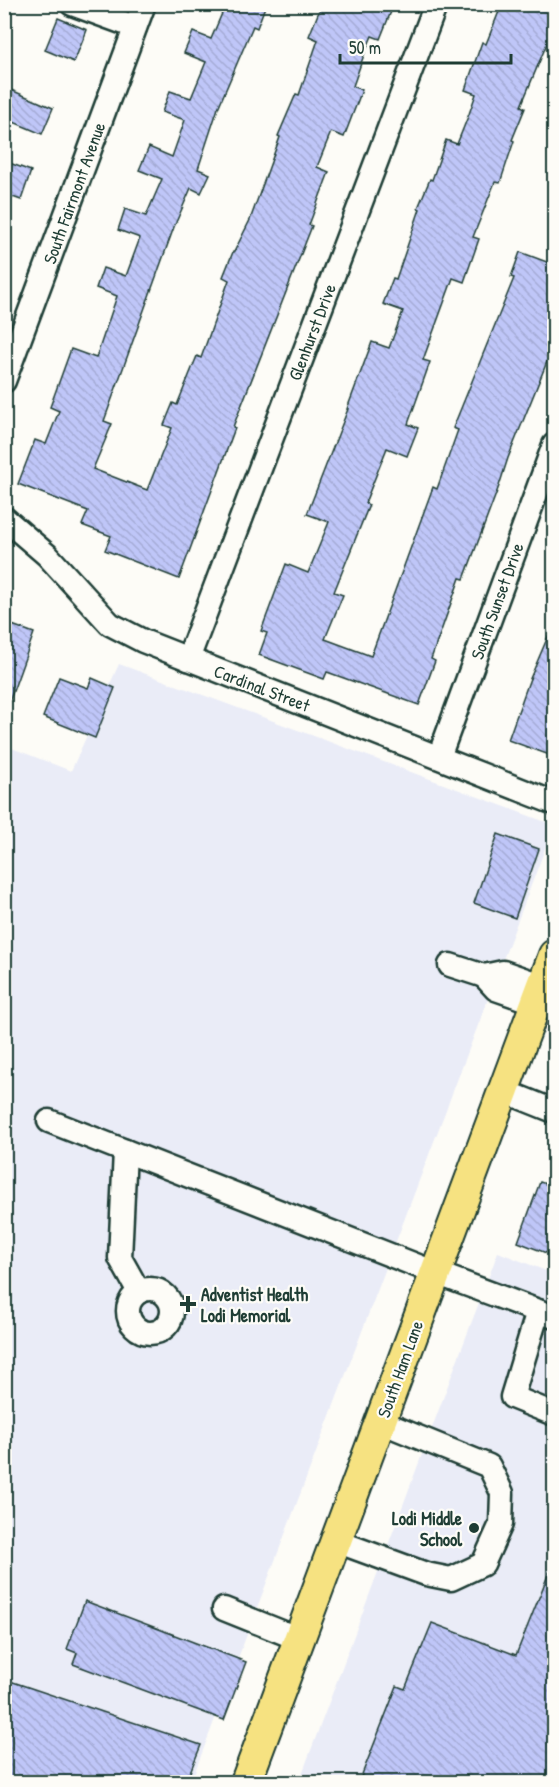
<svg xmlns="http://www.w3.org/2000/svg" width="559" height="1787" font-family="'Patrick Hand',sans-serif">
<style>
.built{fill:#eaecf7}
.building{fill:url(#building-back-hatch);stroke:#1f3d34;stroke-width:1.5}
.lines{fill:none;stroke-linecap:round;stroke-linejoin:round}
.minor-casing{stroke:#1f3d34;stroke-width:27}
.major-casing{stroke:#1f3d34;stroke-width:34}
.minor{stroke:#fdfcf7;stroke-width:22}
.major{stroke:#f6e281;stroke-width:30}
.poi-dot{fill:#1f3d34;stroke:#fdfcf7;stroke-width:2}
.labels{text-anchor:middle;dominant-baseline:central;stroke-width:4.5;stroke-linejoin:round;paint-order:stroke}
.street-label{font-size:18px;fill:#1f3d34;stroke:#fdfcf7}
.poi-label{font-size:18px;font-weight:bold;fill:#1f3d34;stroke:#fdfcf7;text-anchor:start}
</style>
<defs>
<pattern id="building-back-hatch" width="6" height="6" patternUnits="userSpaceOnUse" patternTransform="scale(1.5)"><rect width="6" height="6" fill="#bfc6f8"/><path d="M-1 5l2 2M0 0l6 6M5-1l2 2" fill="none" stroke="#a4abd5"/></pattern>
</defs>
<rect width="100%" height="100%" fill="#fdfcf7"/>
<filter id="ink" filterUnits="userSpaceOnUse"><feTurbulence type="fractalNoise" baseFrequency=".0167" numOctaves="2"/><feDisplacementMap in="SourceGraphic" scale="12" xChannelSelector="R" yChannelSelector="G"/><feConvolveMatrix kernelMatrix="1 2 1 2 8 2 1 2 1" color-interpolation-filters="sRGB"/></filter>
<g filter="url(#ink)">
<g class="built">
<polygon points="119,664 554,825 191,1782 5,1782 4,745 71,771"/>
<polygon points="498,1252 554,1274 554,1782 299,1782"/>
</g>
<g class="building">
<polygon points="226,4 266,4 257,28 253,26 218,108 198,169 210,174 201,193 191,188 174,227 104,421 112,424 93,469 147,490 172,428 164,425 173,403 177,405 197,356 201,358 229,280 223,277 233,252 234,252 250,220 280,137 278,136 296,94 299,95 318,40 309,36 322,4 394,4 380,39 372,36 365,52 353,86 362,90 344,137 331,132 317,167 329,172 309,225 312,226 233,427 235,428 179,579 105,550 111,536 82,525 88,511 18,484 35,440 46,444 59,411 50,407 71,349 96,358 117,296 96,288 103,268 126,276 140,238 118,230 125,209 146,216 162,179 139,170 149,147 172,157 185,120 162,112 170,91 191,98 206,62 184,53 193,32 211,39"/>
<polygon points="502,4 555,4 555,24 521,106 525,108 512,140 514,141 500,183 495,182 473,237 479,239 464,282 453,278 423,360 430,362 408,424 418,428 407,456 387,448 365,503 369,505 334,592 343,595 325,639 371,656 433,487 437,489 458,430 453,428 514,278 511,277 520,252 555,265 555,342 508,458 499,486 464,579 460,578 431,659 435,661 419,705 327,672 324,679 259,655 267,633 261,631 286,564 308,573 329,522 307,514 348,409 347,409 372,342 389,348 403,311 383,304 393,278 396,279 420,209 418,208 430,179 432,180 446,140 457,144 469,114 476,94 465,90 482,42 486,44"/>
<polygon points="58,18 87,30 74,62 45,50"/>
<polygon points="11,90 53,108 42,134 4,118 4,105"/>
<polygon points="4,161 31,171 21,200 4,194"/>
<polygon points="555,620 555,757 508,740 529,681"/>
<polygon points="4,622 34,633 7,708 4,708"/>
<polygon points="59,677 88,688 92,678 115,688 95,738 43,717"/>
<polygon points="498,834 539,849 515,918 474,903"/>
<polygon points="540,1182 555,1187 555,1238 549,1254 518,1242"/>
<polygon points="554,1560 555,1782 359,1782 397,1686 405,1689 432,1623 516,1655"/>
<polygon points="85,1601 246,1662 224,1720 73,1664 77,1653 67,1649"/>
<polygon points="4,1679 201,1745 186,1782 4,1782"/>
</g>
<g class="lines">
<defs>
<g id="minor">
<polyline points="72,4 135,27"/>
<polyline points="4,381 144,4"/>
<polyline points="4,518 47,555 110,624 143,641 554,803"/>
<polyline points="188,659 436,4"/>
<polyline points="439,757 554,445"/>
<polyline points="450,965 484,976 503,972 543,986"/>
<polyline points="484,976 496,989 536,1003"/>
<polyline points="504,1091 554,1111"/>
<polyline points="49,1121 436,1273 554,1317"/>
<polyline points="125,1151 120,1258 139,1292"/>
<circle cx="150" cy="1311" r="22"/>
<polyline points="538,1311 512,1397 554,1414"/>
<polyline points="336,1541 426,1574 451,1579 483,1564 501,1524 502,1493 489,1466 381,1422"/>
<polyline points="224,1609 299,1639"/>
</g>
<polyline id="major" points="246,1782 554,955"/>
</defs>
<use href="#minor" class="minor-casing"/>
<use href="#major" class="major-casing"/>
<use href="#minor" class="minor"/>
<use href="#major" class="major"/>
</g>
</g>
<g class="poi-dot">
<path d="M185 1295h6v6h6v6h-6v6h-6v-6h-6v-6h6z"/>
<circle cx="474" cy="1528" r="6"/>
</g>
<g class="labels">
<g class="street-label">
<text transform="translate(74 193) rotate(-70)">South Fairmont Avenue</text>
<text transform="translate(312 332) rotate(-69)">Glenhurst Drive</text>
<text transform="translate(497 601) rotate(-70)">South Sunset Drive</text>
<text transform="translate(262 688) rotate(21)">Cardinal Street</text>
<text transform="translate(400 1369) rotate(-70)">South Ham Lane</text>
</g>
<g class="poi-label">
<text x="201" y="1294">Adventist Health<tspan x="201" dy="21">Lodi Memorial</tspan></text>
<text x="462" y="1518" text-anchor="end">Lodi Middle<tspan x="462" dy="21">School</tspan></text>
</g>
</g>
<rect width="559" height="1787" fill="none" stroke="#fdfcf7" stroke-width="24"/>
<rect x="12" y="12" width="535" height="1763" fill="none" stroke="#1f3d34" stroke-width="2" filter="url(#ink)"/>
<path d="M340 54v9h171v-9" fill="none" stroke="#1f3d34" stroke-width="3"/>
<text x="349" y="54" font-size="18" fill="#1f3d34" stroke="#fdfcf7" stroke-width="4.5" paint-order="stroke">50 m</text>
</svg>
